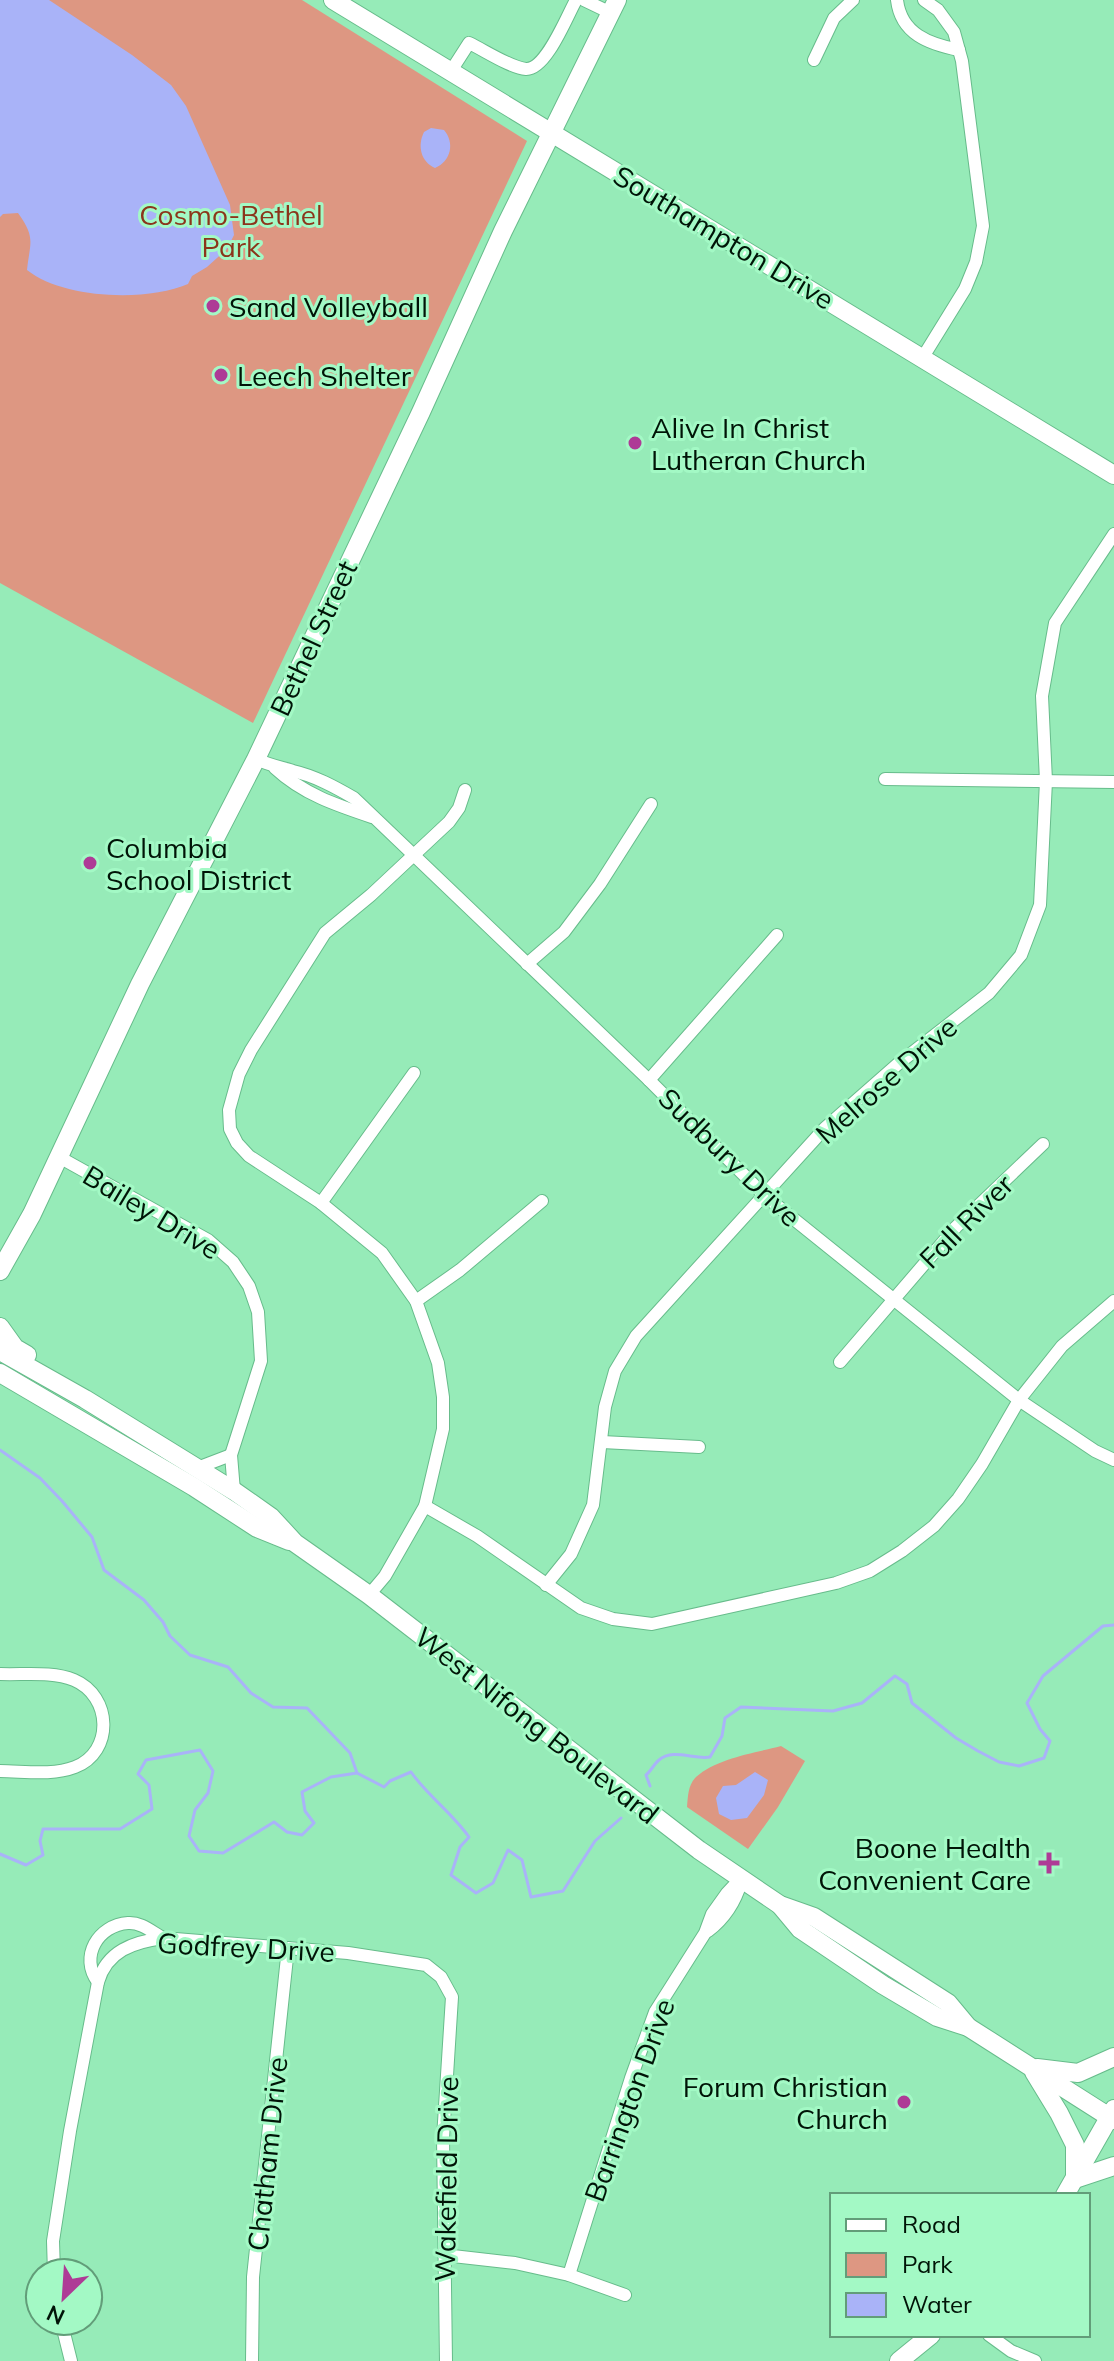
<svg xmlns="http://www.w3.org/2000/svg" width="1114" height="2361" font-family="Mulish,sans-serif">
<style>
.green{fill:#dd9782}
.water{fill:#a9b3f8}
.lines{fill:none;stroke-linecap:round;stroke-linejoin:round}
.stream{stroke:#a9b3f8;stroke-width:3}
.street-casing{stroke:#67bc8b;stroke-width:14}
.secondary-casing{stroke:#67bc8b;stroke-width:20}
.street{stroke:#fff;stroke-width:12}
.secondary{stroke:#fff;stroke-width:18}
.poi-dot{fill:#ae3b96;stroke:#a3f9c5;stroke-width:3}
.labels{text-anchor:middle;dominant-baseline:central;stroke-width:6;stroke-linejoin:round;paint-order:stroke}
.park-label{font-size:28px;fill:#8b351b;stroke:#a3f9c5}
.street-label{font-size:28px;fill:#001407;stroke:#a3f9c5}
.poi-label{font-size:28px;fill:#001407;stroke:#a3f9c5;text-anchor:start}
</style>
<rect width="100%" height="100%" fill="#96ebb8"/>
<g class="green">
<polygon points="0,0 302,0 527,141 253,723 0,583"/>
<path d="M 781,1746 L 805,1761 L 778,1807 L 748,1849 L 687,1807 C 688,1796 688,1785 696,1777 C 717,1758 755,1753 781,1746 Z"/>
</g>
<g class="water">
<path d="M 0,0 L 49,0 L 132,55 L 171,85 L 186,106 L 230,205 L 234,235 L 227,249 L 207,267 L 192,276 L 188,284 C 147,302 63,299 27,270 C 30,242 36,238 18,213 L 3,214 L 0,217 Z"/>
<path d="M 431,128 L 444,130 C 455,143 451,161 435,168 C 421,162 417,146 424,132 Z"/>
<polygon points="755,1772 768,1780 764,1795 747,1818 731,1820 719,1814 716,1798 723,1786 736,1785"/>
</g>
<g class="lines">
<g class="stream">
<path d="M 0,1450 L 40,1478 L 62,1501 L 92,1537 L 104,1570 L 144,1600 L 163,1622 L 170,1636 L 190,1655 L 228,1667 L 251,1693 L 273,1707 L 307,1708 L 350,1753 L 357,1773 L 384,1787 L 390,1781 L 411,1772 C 427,1795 452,1813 469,1837 L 460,1847 L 451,1875 L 476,1893 L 493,1883 L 508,1850 L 522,1860 L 531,1897 L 563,1891 L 595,1841 L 621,1818"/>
<path d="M 650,1786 L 646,1775 C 651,1771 654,1764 659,1760 C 673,1748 694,1760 710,1757 L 722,1736 L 725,1718 L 741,1707 L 833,1711 L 862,1703 L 895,1676 L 907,1684 L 912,1703 L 956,1738 L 978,1751 L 999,1762 L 1019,1766 L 1044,1758 L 1050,1741 L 1040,1729 L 1027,1703 L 1043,1676 L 1103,1626 L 1114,1625"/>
<polyline points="0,1854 26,1865 43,1855 40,1841 43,1829 120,1829 152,1809 149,1785 138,1774 146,1760 200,1750 213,1771 208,1793 195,1810 189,1836 199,1851 223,1853 274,1822 287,1832 302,1835 314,1823 305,1811 302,1792 331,1777 357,1773"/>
</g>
<defs>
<g id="street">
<polyline points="584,0 611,13"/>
<path d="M 897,0 C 901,34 929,44 959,50"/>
<polyline points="814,60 834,18 853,0"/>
<path d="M 451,71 L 469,43 C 484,50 511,68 526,69 C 546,70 567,16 576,0"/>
<polyline points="923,357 965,289 976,262 983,226 962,61 954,32 938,10 924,0"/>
<path d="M 256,759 C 269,765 280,767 293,771 C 315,776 335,787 354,798 L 649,1080 L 765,1196 L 1019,1400 L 1095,1451 L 1114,1460"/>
<path d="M 275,768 C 303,794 336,805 372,817"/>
<polyline points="885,779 1114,782"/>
<polyline points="527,964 564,932 600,884 651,804"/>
<polyline points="649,1080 777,935"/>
<polyline points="59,1157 208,1240 233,1262 249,1286 258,1312 261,1361 231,1455 234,1491"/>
<polyline points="321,1203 414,1073"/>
<polyline points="416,1301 460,1270 542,1201"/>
<polyline points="840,1362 956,1227 1043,1144"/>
<polyline points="602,1442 699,1447"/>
<polyline points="197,1468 231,1455"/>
<polyline points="425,1506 477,1536 581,1608 613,1619 652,1624 836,1583 870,1571 902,1551 934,1526 958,1499 982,1464 1019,1400 1062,1346 1114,1301"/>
<polyline points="546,1585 571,1554 593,1505 605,1407 615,1371 636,1336 825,1128 899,1063 989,993 1021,955 1040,905 1046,781 1042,696 1055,623 1114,534"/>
<polyline points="369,1595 385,1576 425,1506 443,1429 443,1397 438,1363 416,1301 382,1253 321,1203 249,1156 237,1143 230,1129 229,1110 239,1074 251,1050 325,933 371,895 449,822 459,808 465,790"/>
<path d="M 0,1674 C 24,1675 52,1671 74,1680 C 112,1696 114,1752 75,1767 C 52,1776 23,1771 0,1771"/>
<path d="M 708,1931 C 725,1918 735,1903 741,1882"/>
<path d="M 98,1982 C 79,1957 98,1925 128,1923 C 141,1922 152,1932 163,1938"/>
<polyline points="444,2255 515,2263 569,2275 625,2295"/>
<path d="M 54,2273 L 53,2241 L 70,2131 L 98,1982 C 107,1951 133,1942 163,1938 L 348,1953 L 426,1965 L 441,1977 L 452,1997 L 443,2138 L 446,2361"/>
<polyline points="569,2275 631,2078 655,2012 705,1933 712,1914 727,1893 741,1878"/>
<polyline points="61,2321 71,2361"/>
<polyline points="989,2335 1011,2351 1035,2361"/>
<polyline points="252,2361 253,2277 288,1948"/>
</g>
<g id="secondary">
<polyline points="333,0 1114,475"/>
<polyline points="0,1271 32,1214 140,984 256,759 421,412 503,231 617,0"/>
<polyline points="0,1327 15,1348 27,1355"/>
<polyline points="0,1351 85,1399 234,1491 271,1517 295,1543 369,1595 699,1850 780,1905 814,1917 948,2003 968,2027"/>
<polyline points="0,1373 194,1487 257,1528 289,1541"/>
<polyline points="780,1905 800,1929 883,1985 937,2017 968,2027 1114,2120"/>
<polyline points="1037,2068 1078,2073 1114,2057"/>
<polyline points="1034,2072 1059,2113 1075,2145 1075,2179 1114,2166"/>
<polyline points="1065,2195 1114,2109"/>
<polyline points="899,2361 931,2335"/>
</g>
</defs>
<use href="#street" class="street-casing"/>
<use href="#secondary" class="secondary-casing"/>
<use href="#street" class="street"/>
<use href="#secondary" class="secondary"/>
</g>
<g class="poi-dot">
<circle cx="213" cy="306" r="8"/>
<circle cx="221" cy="375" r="8"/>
<circle cx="635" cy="443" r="8"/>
<circle cx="90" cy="863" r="8"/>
<path d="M1045 1851h8v8h8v8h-8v8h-8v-8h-8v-8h8z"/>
<circle cx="904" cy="2102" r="8"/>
</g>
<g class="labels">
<g class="park-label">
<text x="231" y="214">Cosmo-Bethel<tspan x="231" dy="32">Park</tspan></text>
</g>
<g class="street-label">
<text transform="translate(724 237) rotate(31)">Southampton Drive</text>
<text transform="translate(313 638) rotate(-65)">Bethel Street</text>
<text transform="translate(886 1080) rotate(-41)">Melrose Drive</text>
<text transform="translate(730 1157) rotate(44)">Sudbury Drive</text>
<text transform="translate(152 1212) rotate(31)">Bailey Drive</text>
<text transform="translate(966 1221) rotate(-45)">Fall River</text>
<text transform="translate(537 1725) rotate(38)">West Nifong Boulevard</text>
<text transform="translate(246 1947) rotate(3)">Godfrey Drive</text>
<text transform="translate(629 2100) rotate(-70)">Barrington Drive</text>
<text transform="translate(267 2154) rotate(-84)">Chatham Drive</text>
<text transform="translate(446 2179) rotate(-89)">Wakefield Drive</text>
</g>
<g class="poi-label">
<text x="229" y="306">Sand Volleyball</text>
<text x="237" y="375">Leech Shelter</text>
<text x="651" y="427">Alive In Christ<tspan x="651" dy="32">Lutheran Church</tspan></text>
<text x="106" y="847">Columbia<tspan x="106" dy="32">School District</tspan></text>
<text x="1031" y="1847" text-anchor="end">Boone Health<tspan x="1031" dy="32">Convenient Care</tspan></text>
<text x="888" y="2086" text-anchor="end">Forum Christian<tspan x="888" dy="32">Church</tspan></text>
</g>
</g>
<rect x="830" y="2193" width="260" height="144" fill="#a3f9c5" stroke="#629d79" stroke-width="2"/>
<rect x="846" y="2219" width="40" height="12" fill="#ffffff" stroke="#629d79" stroke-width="2"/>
<text x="902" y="2233" font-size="24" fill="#001407">Road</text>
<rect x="846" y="2253" width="40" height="24" fill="#dd9782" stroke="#629d79" stroke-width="2"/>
<text x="902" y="2273" font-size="24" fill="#001407">Park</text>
<rect x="846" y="2293" width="40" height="24" fill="#a9b3f8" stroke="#629d79" stroke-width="2"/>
<text x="902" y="2313" font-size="24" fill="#001407">Water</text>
<g transform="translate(64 2297) rotate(205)"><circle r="38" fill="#a3f9c5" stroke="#629d79" stroke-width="2"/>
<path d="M0-6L14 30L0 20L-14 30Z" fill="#ae3b96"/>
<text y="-12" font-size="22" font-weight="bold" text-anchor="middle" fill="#001407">N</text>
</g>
</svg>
